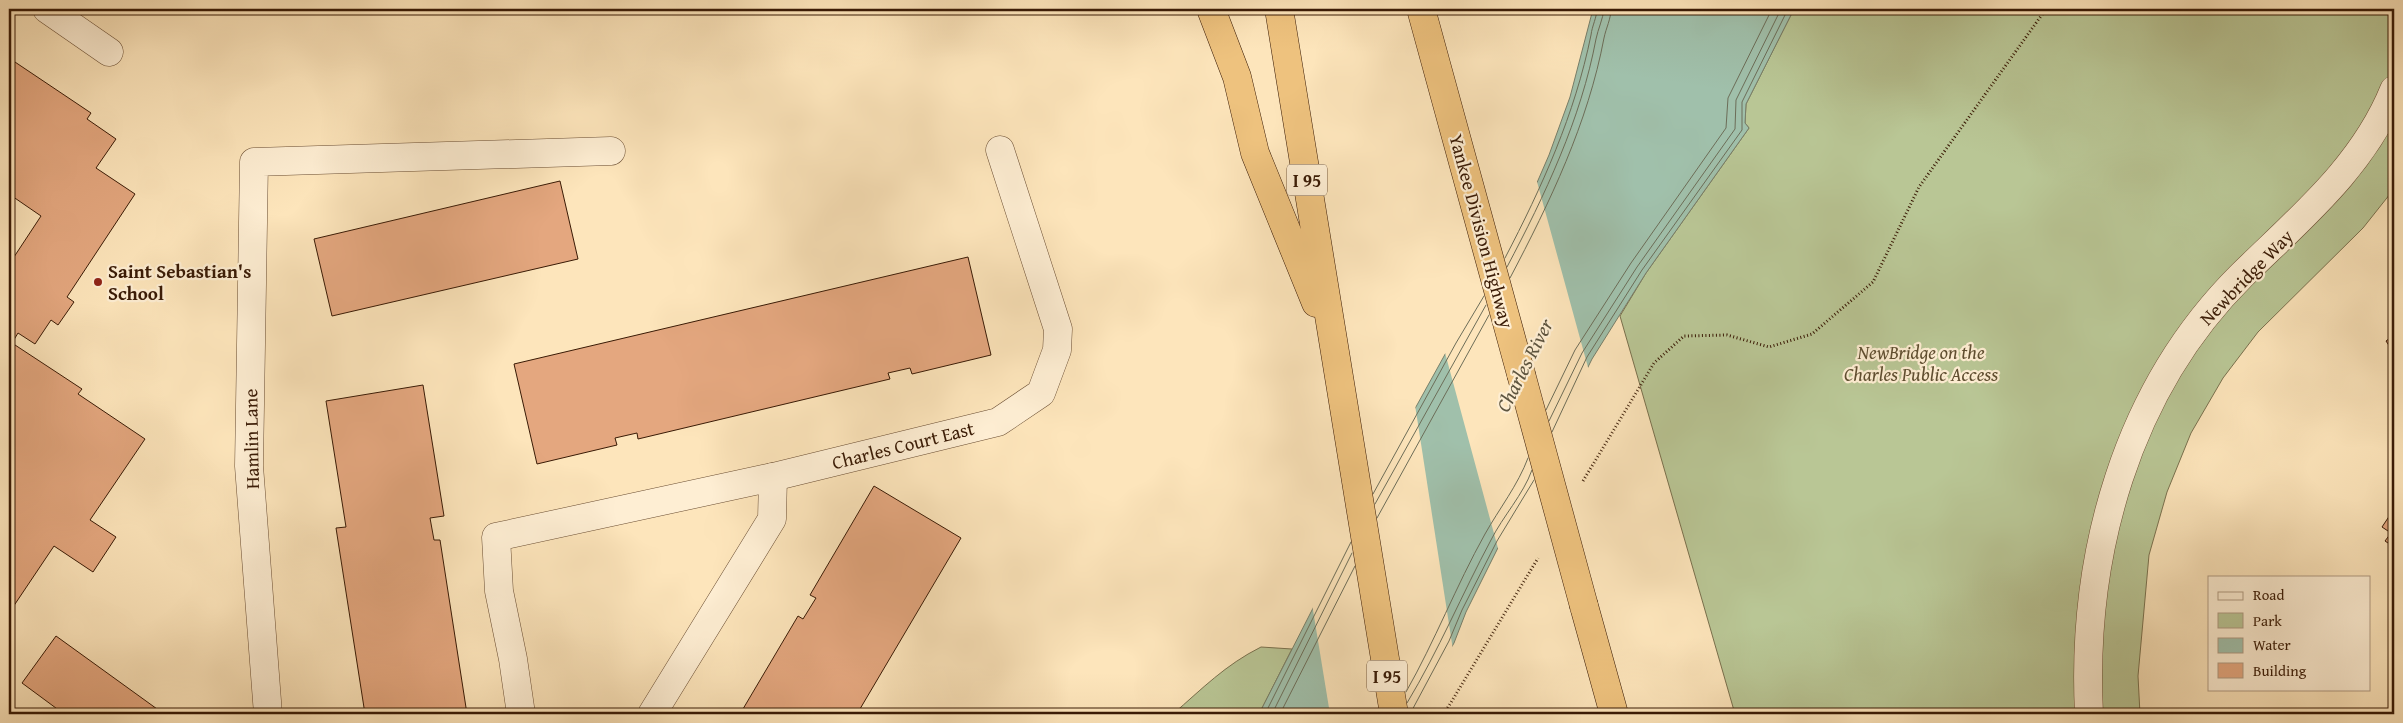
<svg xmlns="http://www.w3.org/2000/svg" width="2403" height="723" font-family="'Gentium Book Plus',serif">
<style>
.green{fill:#b9c695;stroke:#79704d}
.water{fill:#a0c0ab;stroke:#777e69}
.pier{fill:#fde5bb}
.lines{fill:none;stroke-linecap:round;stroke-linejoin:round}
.shore{stroke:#6c6d58;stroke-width:1}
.building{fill:#e4a77f;stroke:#391a05}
.minor-casing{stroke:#6a4d32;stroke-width:29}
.highway-casing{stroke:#391a05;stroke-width:29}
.path{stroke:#391a05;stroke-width:3;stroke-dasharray:1 2.5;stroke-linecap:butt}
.minor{stroke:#feeed3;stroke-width:28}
.highway{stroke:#eec27e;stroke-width:28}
.highway-bridge-casing{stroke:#391a05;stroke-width:29;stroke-linecap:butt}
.highway-bridge{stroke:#eec27e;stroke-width:28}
.poi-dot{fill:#8f2418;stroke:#feeed3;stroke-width:2}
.labels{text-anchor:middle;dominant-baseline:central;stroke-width:4.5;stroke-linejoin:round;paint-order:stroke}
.shield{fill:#feeed3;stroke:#745a43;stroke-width:1}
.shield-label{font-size:18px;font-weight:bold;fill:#391a05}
.street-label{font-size:19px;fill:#391a05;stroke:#feeed3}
.poi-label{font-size:19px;font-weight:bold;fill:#391a05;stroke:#feeed3;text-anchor:start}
.park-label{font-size:19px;font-style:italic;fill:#5f4e30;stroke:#feeed3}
.water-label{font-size:20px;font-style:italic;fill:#5d543f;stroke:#feeed3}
</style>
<rect width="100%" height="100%" fill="#fde5bb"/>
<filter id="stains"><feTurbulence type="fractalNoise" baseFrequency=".004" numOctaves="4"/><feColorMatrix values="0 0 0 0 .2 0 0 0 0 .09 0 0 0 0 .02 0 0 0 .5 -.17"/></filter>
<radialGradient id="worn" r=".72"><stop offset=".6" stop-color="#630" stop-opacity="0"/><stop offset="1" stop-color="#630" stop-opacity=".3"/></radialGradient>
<g class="green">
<polygon points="1794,9 2394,9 2394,189 2363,228 2258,332 2223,378 2191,433 2167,492 2149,555 2138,676 2140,714 1735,714 1620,316 1646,273 1749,128 1745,123 1746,104"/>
<path d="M 1261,647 L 1292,649 L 1259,714 L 1173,714 C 1202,689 1225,665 1261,647 Z"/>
</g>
<polygon class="water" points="1593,9 1794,9 1746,104 1745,123 1749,128 1646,273 1592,359 1466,612 1454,643 1414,714 1259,714 1412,414 1526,208 1549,155 1570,97"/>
<g class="pier">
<polygon points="1536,178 1589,371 1562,426 1542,481 1499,552 1444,349 1484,282 1523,207"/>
<polygon points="1415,405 1453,650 1417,714 1330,714 1312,604 1365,494"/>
</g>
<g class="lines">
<g class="shore">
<path d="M 1505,258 C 1542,187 1575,114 1591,35 C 1592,26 1597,17 1597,9"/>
<path d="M 1507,267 C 1545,195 1581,119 1596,39 C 1598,29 1603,19 1604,9"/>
<path d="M 1510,278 C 1550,202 1588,123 1604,38 C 1606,28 1611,19 1611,9"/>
<polyline points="1546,410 1575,350 1631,263 1726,128 1728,98 1772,9"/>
<polyline points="1549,421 1582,353 1637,267 1735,129 1736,100 1781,9"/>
<polyline points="1552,432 1587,357 1642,270 1742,130 1742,102 1788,9"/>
<polyline points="1373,494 1456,343 1484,296"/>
<polyline points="1375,504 1486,305"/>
<polyline points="1377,518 1489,315"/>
<path d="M 1406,692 C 1435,641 1456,586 1485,534 C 1499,509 1518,485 1528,458"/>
<path d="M 1407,703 C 1439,650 1462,594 1491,540 C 1503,516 1523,495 1532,470"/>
<polyline points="1265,714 1351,542"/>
<polyline points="1272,714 1352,553"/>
<polyline points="1280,714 1355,566"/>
<polyline points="1410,714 1449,641 1462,610 1497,541 1534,480"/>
</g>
</g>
<g class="building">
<polygon points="9,58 91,113 87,119 116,139 96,168 135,194 67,297 74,302 58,325 51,320 35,344 18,333 12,343 82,389 78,394 145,439 90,520 116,537 93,572 54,546 9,613 9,258 12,260 41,216 9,194"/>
<polygon points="560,181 578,259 332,316 314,239"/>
<polygon points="968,257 991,355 912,374 910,368 888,373 890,379 638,439 637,433 615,438 617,445 537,464 514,364"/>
<polygon points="2394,335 2394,353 2386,341"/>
<polygon points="423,385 444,516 430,518 434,540 440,540 467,714 365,714 336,528 346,527 326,401"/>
<polygon points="874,486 961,538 857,714 740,714 798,616 803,619 816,598 810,595"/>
<polygon points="2394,509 2394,547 2385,541 2391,533 2382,527"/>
<polygon points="56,636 164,714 64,714 22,683"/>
</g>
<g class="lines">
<defs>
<g id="minor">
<polyline points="47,9 109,52"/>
<polyline points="268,714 249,466 254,162 611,151"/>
<polyline points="521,714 513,659 499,591 496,537 773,477 998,422 1041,393 1057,350 1058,329 1000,150"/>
<polyline points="652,714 772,519 773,477"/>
<path d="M 2089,714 C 2081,555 2126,390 2242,275 C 2299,219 2363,167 2394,90"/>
</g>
<g id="highway">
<polyline points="1211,9 1237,77 1255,153 1316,303"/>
<polyline points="1279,9 1394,714"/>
<polyline points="1421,9 1521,374"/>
<polyline points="1584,606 1614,714"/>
</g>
</defs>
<use href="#minor" class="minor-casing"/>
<use href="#highway" class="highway-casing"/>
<g class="path">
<polyline points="1583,481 1654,363 1684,336 1727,335 1769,347 1812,334 1873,282 1919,187 2046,9"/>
<polyline points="1444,714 1538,558"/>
</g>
<use href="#minor" class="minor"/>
<use href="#highway" class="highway"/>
<defs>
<polyline id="highway-bridge" points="1521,374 1584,606"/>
</defs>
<use href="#highway-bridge" class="highway-bridge-casing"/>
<use href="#highway-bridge" class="highway-bridge"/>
</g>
<circle class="poi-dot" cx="98" cy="282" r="5"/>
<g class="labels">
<g class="shield">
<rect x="1287" y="164.5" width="40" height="31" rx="4"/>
<rect x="1367" y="660.5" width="40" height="31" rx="4"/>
</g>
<g class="shield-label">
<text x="1307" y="180">I 95</text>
<text x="1387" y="676">I 95</text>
</g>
<g class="street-label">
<text transform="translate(1482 231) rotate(75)">Yankee Division Highway</text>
<text transform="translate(2246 277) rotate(-46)">Newbridge Way</text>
<text transform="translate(251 439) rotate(-91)">Hamlin Lane</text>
<text transform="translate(903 445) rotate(-14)">Charles Court East</text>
</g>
<g class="poi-label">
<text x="108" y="271">Saint Sebastian's<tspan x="108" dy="22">School</tspan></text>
</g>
<g class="park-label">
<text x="1921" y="352">NewBridge on the<tspan x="1921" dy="22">Charles Public Access</tspan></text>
</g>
<g class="water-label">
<text transform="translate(1524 365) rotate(-63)">Charles River</text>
</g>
</g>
<rect width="2403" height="723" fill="none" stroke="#fde5bb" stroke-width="30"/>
<rect x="10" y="10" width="2383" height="703" fill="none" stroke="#391a05" stroke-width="2.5"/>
<rect x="15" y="15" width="2373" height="693" fill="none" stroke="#391a05"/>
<rect x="2208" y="576" width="162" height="115" fill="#feeed3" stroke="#af9981"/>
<rect x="2218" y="592" width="25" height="8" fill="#feeed3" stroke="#af9981"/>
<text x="2253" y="600" font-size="15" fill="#391a05">Road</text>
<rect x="2218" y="613" width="25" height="15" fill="#b9c695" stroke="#af9981"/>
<text x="2253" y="626" font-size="15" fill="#391a05">Park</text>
<rect x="2218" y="638" width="25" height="15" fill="#a0c0ab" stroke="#af9981"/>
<text x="2253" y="650" font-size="15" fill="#391a05">Water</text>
<rect x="2218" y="663" width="25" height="15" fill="#e4a77f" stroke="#af9981"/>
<text x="2253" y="676" font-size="15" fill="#391a05">Building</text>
<rect width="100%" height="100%" filter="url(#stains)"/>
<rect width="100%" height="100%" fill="url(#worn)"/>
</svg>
